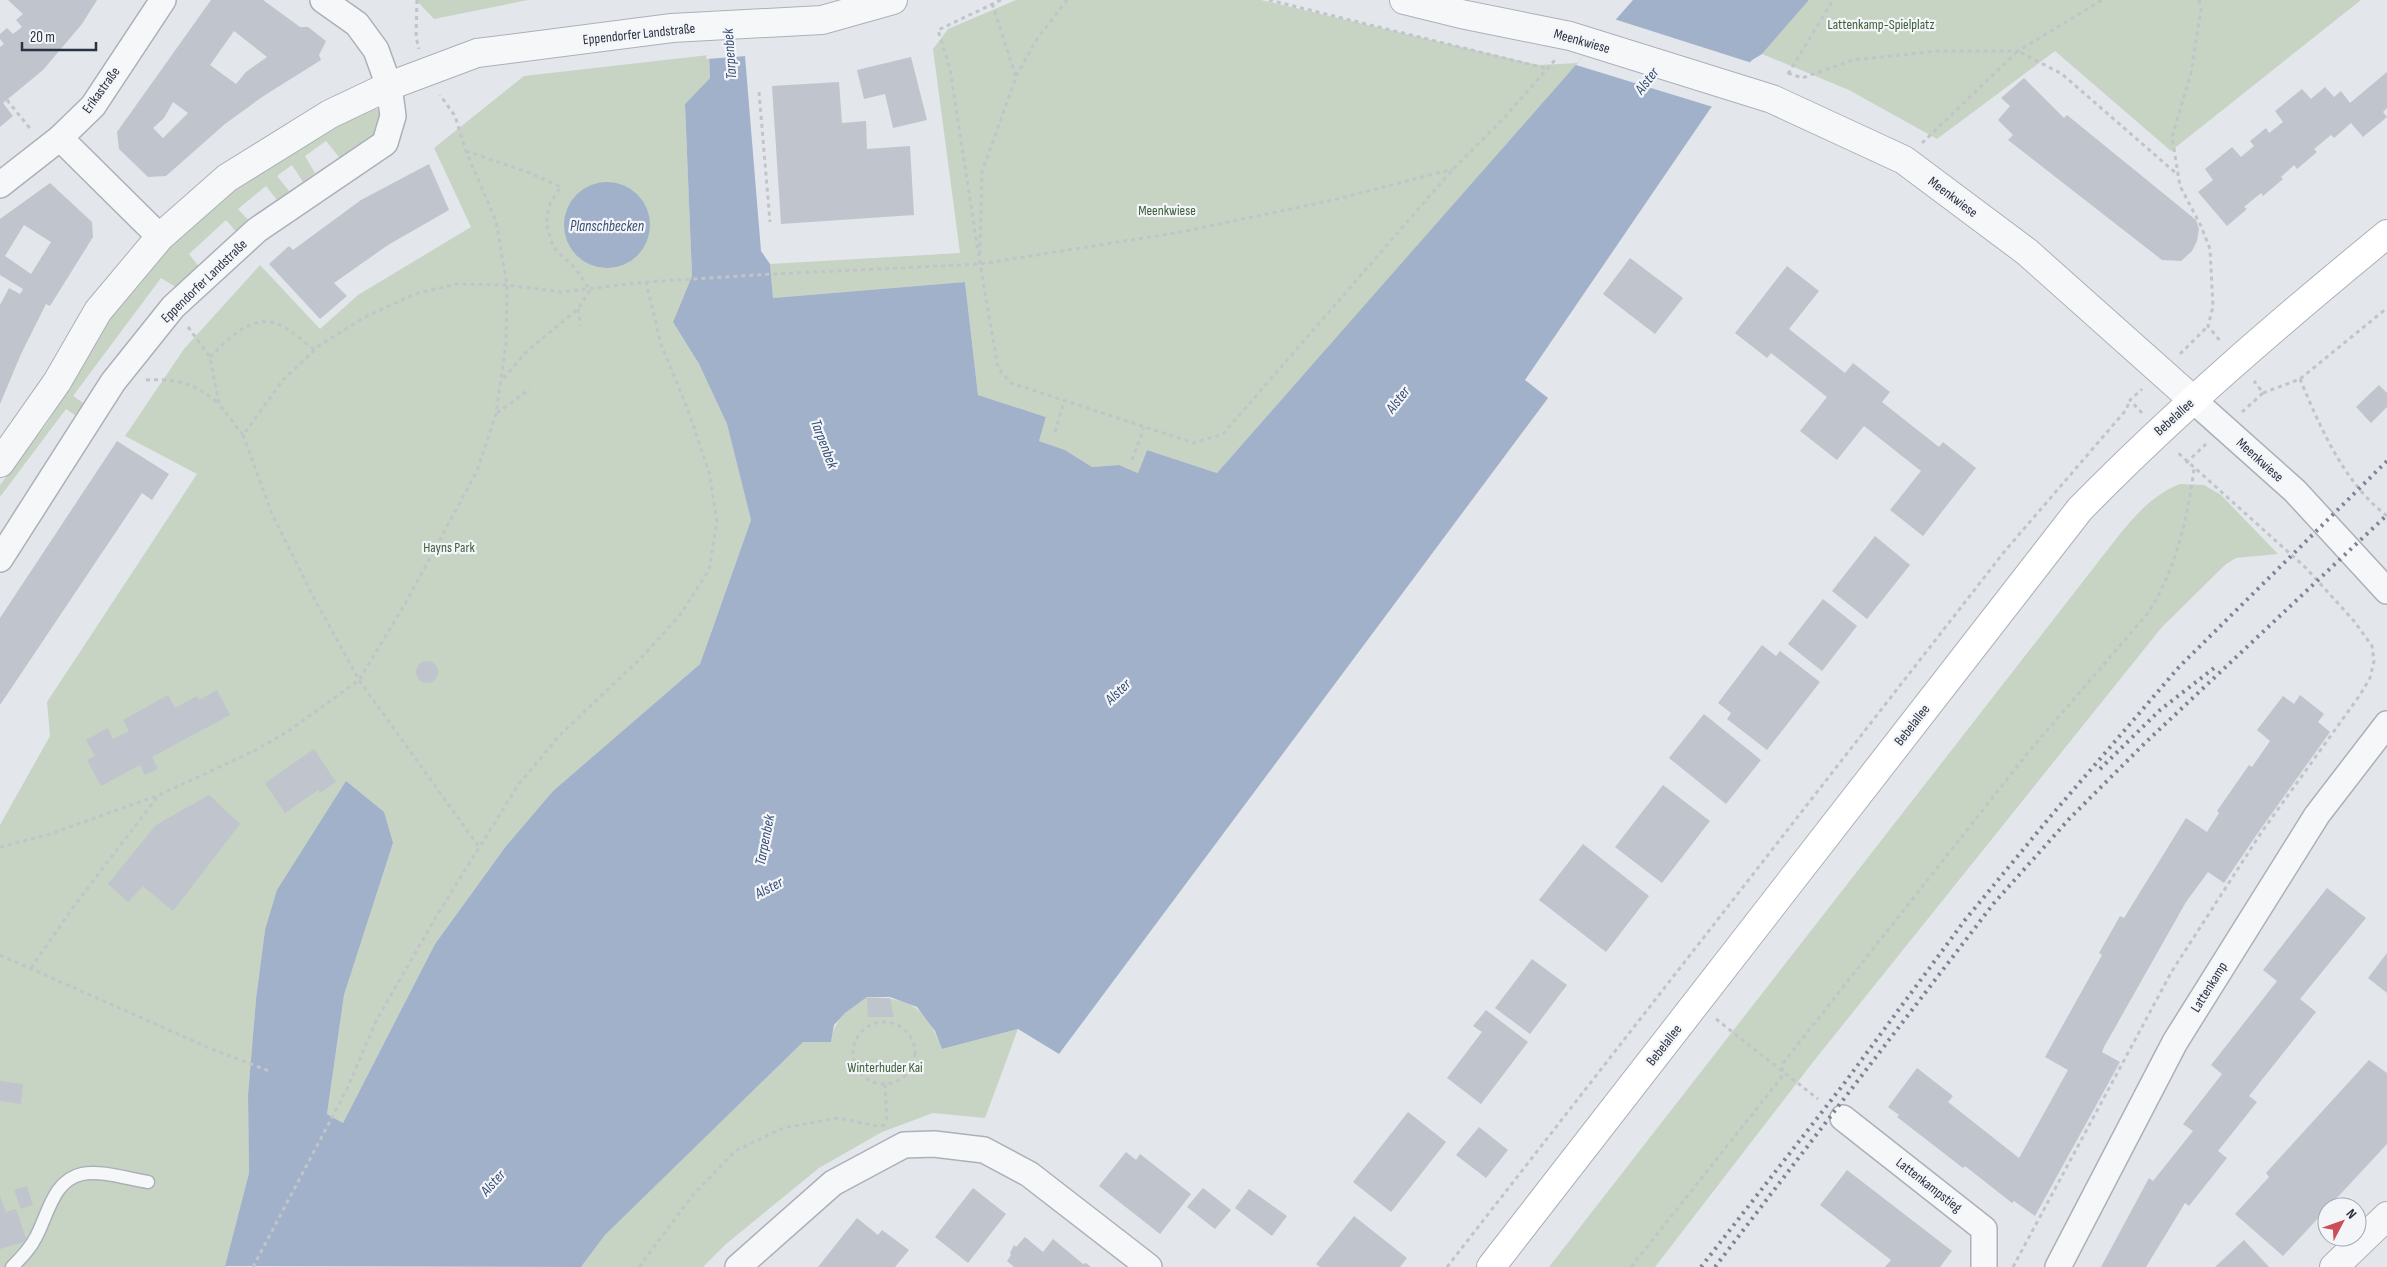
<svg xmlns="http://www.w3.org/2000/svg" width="2387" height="1267" font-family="'Sofia Sans Condensed',sans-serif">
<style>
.green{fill:#c7d4c4}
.water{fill:#a0b1c9}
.pier{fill:#e3e6eb}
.building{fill:#c0c4cd;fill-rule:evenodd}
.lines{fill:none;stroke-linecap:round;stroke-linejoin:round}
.service-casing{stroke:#acb0b8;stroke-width:15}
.minor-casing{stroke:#acb0b8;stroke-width:28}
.tertiary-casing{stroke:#acb0b8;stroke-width:30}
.secondary-casing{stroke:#acb0b8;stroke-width:30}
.path{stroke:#c1c4c9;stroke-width:3;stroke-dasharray:4 4;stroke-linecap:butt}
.service{stroke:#f6f7f9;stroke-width:12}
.minor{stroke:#f6f7f9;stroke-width:25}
.tertiary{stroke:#f6f7f9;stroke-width:28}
.secondary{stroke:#fff;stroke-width:28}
.rail{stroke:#7d8494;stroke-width:4;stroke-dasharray:2.5 5;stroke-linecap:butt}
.labels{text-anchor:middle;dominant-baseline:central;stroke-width:4.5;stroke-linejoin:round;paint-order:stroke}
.park-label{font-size:14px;fill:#3d5e39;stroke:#f3f5f8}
.street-label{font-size:14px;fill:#2b3242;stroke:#f3f5f8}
.water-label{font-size:15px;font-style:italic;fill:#364e75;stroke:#f3f5f8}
</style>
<rect width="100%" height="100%" fill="#e3e6eb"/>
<g class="green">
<polygon points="416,0 528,0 434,19"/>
<polygon points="1016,0 1261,0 1538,65 1579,63 1217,473 1147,450 1138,473 1119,465 1092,467 1065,450 1039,441 1046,417 978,395 965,282 773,298 770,264 960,253 933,49 948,29"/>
<polygon points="1809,0 2361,0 2171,151 2055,51 1937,139 1849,90 1762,54"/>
<polygon points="709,55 710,78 685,104 692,276 673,322 699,364 727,424 751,520 700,664 553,791 506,846 435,944 343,1123 327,1114 344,995 393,843 265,930 256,999 248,1095 249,1173 225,1266 227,1267 0,1267 0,825 50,736 47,702 197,474 125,436 184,349 260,265 320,329 358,295 471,227 434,148 524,76"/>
<polygon points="376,108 385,119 383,128 347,158 339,157 326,141 305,156 315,173 303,182 292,165 277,176 289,191 277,200 266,186 238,209 250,222 238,234 226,220 189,254 200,268 179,289 161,278 73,396 89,407 81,419 66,409 0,497 0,485 48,422 114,313 158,255 222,197 284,155 364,111"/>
<path d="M 2180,484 L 2204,485 L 2221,495 L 2278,554 L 2236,558 L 2226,564 L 2162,627 L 1813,1062 L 1655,1267 L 1549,1267 L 2095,566 C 2119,536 2143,498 2180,484 Z"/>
<path d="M 867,997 C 911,998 926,1007 942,1049 L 1018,1029 L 985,1118 L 933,1113 L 882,1132 L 819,1168 L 726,1244 L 703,1267 L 581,1267 L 605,1235 L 803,1042 L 831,1041 C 836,1015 847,1012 867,997 Z"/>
</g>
<g class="water">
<polygon points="1633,0 1809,0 1762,54 1752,60 1710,109 1525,380 1548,398 1059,1054 1018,1029 942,1049 935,1031 917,1007 890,997 867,997 845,1013 834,1025 831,1042 803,1042 605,1235 581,1267 225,1266 249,1173 248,1095 256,999 265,930 277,890 346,781 384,812 393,843 344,995 327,1114 343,1123 435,944 506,846 553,791 700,664 751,520 727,424 699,364 673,322 692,276 685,104 710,78 709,55 745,56 761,251 770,264 773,298 965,282 978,395 1046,417 1039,441 1065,450 1092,467 1119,465 1138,473 1147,450 1217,473"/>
<circle cx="607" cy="225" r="43"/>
</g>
<g class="pier">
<polygon points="703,0 749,0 747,56 706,59 707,54 712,53"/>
<polygon points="1614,19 1752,63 1713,107 1576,65"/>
</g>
<g class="building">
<polygon points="8,0 97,0 82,24 43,70 3,103 13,116 0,127 0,47 4,44 0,39 0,34 7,28 13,34 22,27 16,20 23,14"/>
<path d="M 211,0 L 263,0 L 300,27 L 308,27 L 326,41 L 319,55 L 321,60 L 262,97 L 225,124 L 166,176 L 148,177 L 119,149 L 117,132 ZM 234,31 L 267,57 L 246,72 L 236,84 L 210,65 ZM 173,102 L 188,113 L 163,138 L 153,128 L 164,118 Z"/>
<polygon points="911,57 927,120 893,128 885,94 864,99 857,70"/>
<polygon points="2387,72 2387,108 2383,112 2387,117 2363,137 2351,123 2334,138 2331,135 2314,149 2317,152 2297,169 2294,165 2281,177 2283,179 2263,196 2261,193 2244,207 2247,209 2227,226 2198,192 2213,180 2205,169 2232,147 2241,157 2254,146 2250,141 2266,128 2269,133 2283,122 2275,111 2302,89 2311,99 2325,87 2334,97 2341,91 2350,103"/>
<polygon points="2024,78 2064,118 2067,115 2196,220 2199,229 2197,241 2192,251 2181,261 2162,260 2008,140 2013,135 1998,120 2010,106 2001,98"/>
<polygon points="839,82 842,123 866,121 867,149 910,146 914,215 781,224 772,86"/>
<polygon points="429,164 449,210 388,245 334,283 347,296 320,319 269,264 289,246 293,250 361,200"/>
<path d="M 50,183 L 92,222 L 93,237 L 50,306 L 46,304 L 21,354 L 0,404 L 0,305 L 9,288 L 20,294 L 23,289 L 0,275 L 0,219 ZM 24,225 L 51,242 L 31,274 L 5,256 Z"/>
<polygon points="1630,258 1683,298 1655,334 1603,294"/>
<polygon points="1787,266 1819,291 1789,329 1845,373 1853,363 1890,392 1882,402 1939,447 1943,442 1976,468 1923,536 1890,510 1921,471 1864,426 1837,460 1800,431 1827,397 1771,353 1767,358 1735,333"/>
<polygon points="2379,385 2387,393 2387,407 2371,423 2356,407"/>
<polygon points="117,441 169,474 152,500 142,493 0,705 0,618"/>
<polygon points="1875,536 1910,565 1867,619 1832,591"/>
<polygon points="1823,599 1857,626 1822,671 1788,644"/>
<polygon points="1762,645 1776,656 1780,651 1820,682 1767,750 1727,719 1731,713 1718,703"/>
<circle cx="427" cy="672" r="11"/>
<polygon points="217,690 230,715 152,757 158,769 145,775 140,765 101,786 87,760 95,756 86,740 108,728 113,739 129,731 123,720 168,695 175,708 197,696 199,700"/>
<polygon points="2300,695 2324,714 2318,722 2330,732 2255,837 2224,883 2208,872 2186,902 2104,1047 2102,1052 2120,1062 2035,1216 2014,1201 2012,1203 1965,1166 1963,1168 1897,1117 1899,1115 1888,1107 1917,1068 1953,1096 1948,1102 2019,1158 2068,1070 2045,1057 2102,955 2099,953 2120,916 2124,918 2186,818 2207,832 2219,813 2217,811 2249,765 2252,767 2270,741 2257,730 2283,696 2294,704"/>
<polygon points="1704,714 1761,760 1726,804 1669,758"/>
<polygon points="314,749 336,782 320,793 318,790 285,813 265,783"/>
<polygon points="1663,785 1710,821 1662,883 1615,847"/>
<polygon points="209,795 240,824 173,911 143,886 128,902 108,884 156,825"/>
<polygon points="1583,844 1649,896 1606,952 1539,900"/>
<polygon points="2327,888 2366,918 2300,999 2316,1012 2249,1096 2257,1102 2218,1151 2227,1158 2189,1206 2185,1203 2146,1267 2101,1267 2149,1178 2153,1181 2193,1131 2183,1124 2222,1074 2211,1065 2277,981 2263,970"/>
<polygon points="2387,953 2387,993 2368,978"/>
<polygon points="1532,959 1567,985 1530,1034 1495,1008"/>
<polygon points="867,998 890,998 894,1017 868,1017"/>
<polygon points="1486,1010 1528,1042 1481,1104 1447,1078 1482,1032 1473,1026"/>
<polygon points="2369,1060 2387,1073 2387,1144 2283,1256 2235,1214 2269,1177 2266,1173"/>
<polygon points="0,1081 23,1084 21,1104 0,1101"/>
<polygon points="1408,1112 1446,1142 1391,1212 1353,1182"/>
<polygon points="1479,1127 1508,1150 1486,1178 1456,1155"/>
<polygon points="1126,1152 1136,1160 1140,1154 1191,1194 1160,1234 1099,1186"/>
<polygon points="1847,1170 1952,1251 1940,1267 1885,1267 1891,1260 1820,1205"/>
<polygon points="27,1186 33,1205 21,1209 14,1190"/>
<polygon points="973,1188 1006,1214 968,1263 935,1237"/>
<polygon points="1203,1188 1231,1210 1215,1229 1187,1207"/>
<polygon points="1249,1189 1287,1216 1272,1236 1235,1208"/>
<polygon points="0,1196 6,1212 16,1209 27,1241 0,1249"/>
<polygon points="1354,1216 1407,1258 1400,1267 1320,1267 1316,1264"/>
<polygon points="857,1218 878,1235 882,1230 909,1250 895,1267 818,1267"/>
<polygon points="1025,1237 1043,1252 1053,1239 1083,1264 1086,1263 1091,1267 1014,1267 1007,1261 1011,1255 1010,1253 1014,1245 1016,1247"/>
<polygon points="2244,1240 2269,1267 2215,1267"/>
</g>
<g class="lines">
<defs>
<path id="service" d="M 12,1267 C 21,1258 30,1249 36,1237 C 48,1215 53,1180 82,1174 C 102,1170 128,1179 148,1182"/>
<g id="minor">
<polyline points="60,138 160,237"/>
<polyline points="0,185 60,138 93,106 163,0"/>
<polyline points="2193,400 2295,491 2387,591"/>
<polyline points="0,559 113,382 173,307 257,230 385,143 393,116 389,86 376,50 357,24 323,0"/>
<polyline points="1843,1118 1984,1229 1984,1267"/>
<polyline points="738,1267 833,1183 904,1145 934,1144 984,1150 1029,1174 1149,1267"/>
<polyline points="2058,1267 2175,1042 2317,815 2387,724"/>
</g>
<g id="tertiary">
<polyline points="1404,0 1461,14 1570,36 1772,99 1904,160 2027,252 2193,400"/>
<polyline points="0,463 57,382 98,311 160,237 227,178 330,114 389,86 477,53 672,28 822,20 893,0"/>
<polyline points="2334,1267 2387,1216"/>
</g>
<path id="secondary" d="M 1491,1267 L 2080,509 C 2176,411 2281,321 2387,234"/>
</defs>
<use href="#service" class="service-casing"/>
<use href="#minor" class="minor-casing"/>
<use href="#tertiary" class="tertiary-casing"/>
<use href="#secondary" class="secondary-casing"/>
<g class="path">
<polyline points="417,0 416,37 419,49"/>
<polyline points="1001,0 938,30 950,69 980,264 998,368 1011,383 1194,443 1223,434 1453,169 1503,119 1555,60"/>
<polyline points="1269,0 1549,69"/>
<polyline points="2199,0 2201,9 2191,73 2172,137 2180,186 2201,226 2210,249 2213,307 2208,326 2221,342"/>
<polyline points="1788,73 1802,78 1853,60 1937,51 2018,51 2102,0"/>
<polyline points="1788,74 1833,0"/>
<polyline points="1016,76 1037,39 1067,0"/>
<polyline points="759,92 770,222"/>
<polyline points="7,100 32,131"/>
<polyline points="1922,143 2018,51 2062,74 2178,175"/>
<polyline points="466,151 530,173 561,187 550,203 546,223 553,247 575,268 590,290 578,309 527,351 503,379"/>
<polyline points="980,254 982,172 1016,77 991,0"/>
<polyline points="578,309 581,326"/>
<polyline points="188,327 210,357 219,404 243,435 283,380 320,345 367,316 415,294 456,284 507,285 561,292 646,282 774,274 980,264 1181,232 1333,200 1453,169"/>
<polyline points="2180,354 2208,326"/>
<path d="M 210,357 C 227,340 253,312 280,325 C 292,331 304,342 315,350"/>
<path d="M 2300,379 C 2320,427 2344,483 2387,516"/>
<path d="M 146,380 C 177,378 195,384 218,403"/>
<polyline points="2263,393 2300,379 2387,308"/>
<polyline points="2242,412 2263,393 2254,381"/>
<polyline points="497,413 530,389"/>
<polyline points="2142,413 2130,400 2142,389"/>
<polyline points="1055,432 1064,401"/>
<polyline points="243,435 272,514 315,600 359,680 479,847"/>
<polyline points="1132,460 1144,428"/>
<polyline points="2186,463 2206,444"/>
<polyline points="0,847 50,834 159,795 256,750 287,732 359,680 405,604 477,471 496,414 506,343 507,285 496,221 466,151 455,116 440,95"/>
<polyline points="0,955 207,1047 269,1071"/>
<polyline points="31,968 74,906 158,796"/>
<polyline points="1716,1019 1818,1099"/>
<circle cx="884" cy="1053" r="31"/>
<polyline points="885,1084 887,1124"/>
<polyline points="253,1267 347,1089 376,1021 436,917 518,785 560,735 642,657 680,615 709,570 717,521 709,472 688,410 661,344 646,282"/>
<polyline points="639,1267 692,1196 735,1151 783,1128 838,1118 877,1126 888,1125"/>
<polyline points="1447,1267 2004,552 2126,410 2130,400"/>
<path d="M 1631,1267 L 1781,1078 L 1783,1063 L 2031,749 L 2148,613 C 2176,569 2187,520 2194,469"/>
<polyline points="2013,1267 2172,971 2261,833 2360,695 2370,678 2374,661 2372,646 2354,621 2306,568 2176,451"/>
</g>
<use href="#service" class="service"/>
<use href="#minor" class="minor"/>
<use href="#tertiary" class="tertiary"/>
<use href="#secondary" class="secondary"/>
<g class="rail">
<polyline points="2100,769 2160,710 2218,665"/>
<polyline points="1701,1267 1843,1085 1965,920 2050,817 2179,667 2387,461"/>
<polyline points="1715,1267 1994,903 2070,818 2145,743 2387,515"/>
</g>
</g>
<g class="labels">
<g class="park-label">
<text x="1881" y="24">Lattenkamp-Spielplatz</text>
<text x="1167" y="210">Meenkwiese</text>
<text x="449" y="547">Hayns Park</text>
<text x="885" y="1067">Winterhuder Kai</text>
</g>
<g class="street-label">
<text transform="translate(639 34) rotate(-6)">Eppendorfer Landstraße</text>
<text transform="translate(1582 41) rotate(16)">Meenkwiese</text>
<text transform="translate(101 90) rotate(-54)">Erikastraße</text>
<text transform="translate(1953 197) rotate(37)">Meenkwiese</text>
<text transform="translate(204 281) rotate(-44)">Eppendorfer Landstraße</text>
<text transform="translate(2174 417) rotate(-42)">Bebelallee</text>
<text transform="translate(2260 460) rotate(42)">Meenkwiese</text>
<text transform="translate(1912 725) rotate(-52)">Bebelallee</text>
<text transform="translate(2209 987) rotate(-58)">Lattenkamp</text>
<text transform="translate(1664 1045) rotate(-52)">Bebelallee</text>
<text transform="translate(1929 1185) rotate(38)">Lattenkampstieg</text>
</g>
<g class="water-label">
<text transform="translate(730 54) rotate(-94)">Tarpenbek</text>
<text transform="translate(1647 81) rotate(-52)">Alster</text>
<text x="607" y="226">Planschbecken</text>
<text transform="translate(1398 400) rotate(-52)">Alster</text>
<text transform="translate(824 444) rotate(69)">Tarpenbek</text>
<text transform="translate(1118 692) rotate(-44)">Alster</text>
<text transform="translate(765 840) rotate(-79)">Tarpenbek</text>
<text transform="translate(769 888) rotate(-28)">Alster</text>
<text transform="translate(493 1183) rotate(-48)">Alster</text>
</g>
</g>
<g transform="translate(2342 1222) rotate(49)"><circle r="24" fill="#f3f5f8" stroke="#a3a7af"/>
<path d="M0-4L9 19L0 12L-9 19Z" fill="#ca4d58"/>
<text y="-8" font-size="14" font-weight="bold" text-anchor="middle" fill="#2b3242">N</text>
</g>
<path d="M22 42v8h74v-8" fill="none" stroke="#2b3242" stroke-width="2.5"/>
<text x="30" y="42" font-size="15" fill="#2b3242" stroke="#f3f5f8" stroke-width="4" paint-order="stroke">20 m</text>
</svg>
